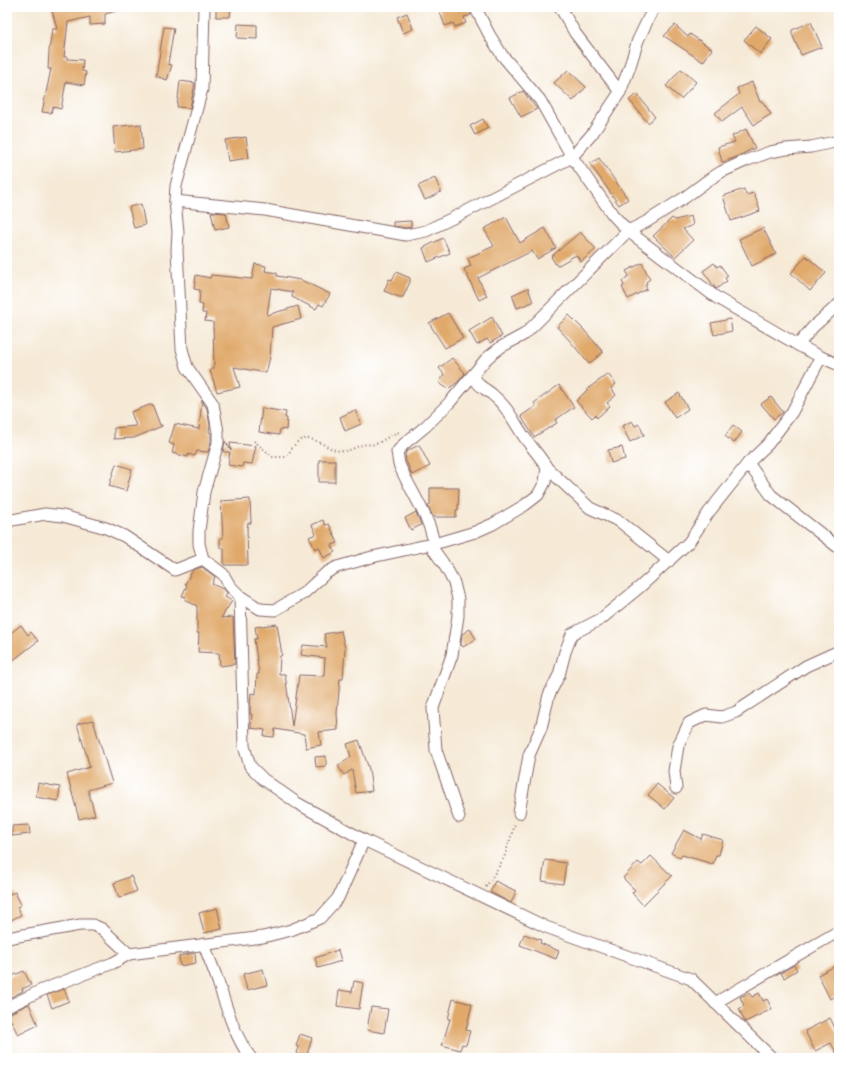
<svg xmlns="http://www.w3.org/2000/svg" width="846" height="1065" font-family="'Old Standard TT',serif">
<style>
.building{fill:#e0a869}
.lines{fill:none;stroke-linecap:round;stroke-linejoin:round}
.minor-casing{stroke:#866667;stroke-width:13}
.path{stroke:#866667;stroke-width:2;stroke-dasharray:1 3;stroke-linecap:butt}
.minor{stroke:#fff;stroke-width:11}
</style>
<rect width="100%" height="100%" fill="#fff"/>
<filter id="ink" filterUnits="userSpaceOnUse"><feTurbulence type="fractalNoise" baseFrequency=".025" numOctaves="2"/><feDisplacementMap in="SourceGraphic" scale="8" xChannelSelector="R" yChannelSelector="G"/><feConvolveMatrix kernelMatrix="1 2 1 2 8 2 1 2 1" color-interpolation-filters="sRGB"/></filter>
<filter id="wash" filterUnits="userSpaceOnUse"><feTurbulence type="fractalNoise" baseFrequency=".012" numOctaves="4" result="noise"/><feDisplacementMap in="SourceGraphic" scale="16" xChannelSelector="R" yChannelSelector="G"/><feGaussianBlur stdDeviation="0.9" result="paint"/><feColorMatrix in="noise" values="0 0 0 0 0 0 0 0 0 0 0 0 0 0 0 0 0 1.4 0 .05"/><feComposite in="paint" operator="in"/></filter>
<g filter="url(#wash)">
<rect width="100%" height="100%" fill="#f6ead7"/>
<g id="blocks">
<g class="building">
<polygon points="51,7 116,7 116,11 105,14 105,24 90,25 90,17 68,22 64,57 67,57 67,59 83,60 82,71 86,72 84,85 66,82 61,109 53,107 51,113 42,112 51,69 48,69 49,51 52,29 57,29"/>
<polygon points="216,7 231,7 230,17 216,17"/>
<polygon points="438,7 468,7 471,15 464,17 466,23 455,27 453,23 445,26"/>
<polygon points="407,13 413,29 403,33 397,17"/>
<polygon points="811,22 822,47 801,55 792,34 792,30"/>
<polygon points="238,24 257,25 257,39 237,38"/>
<polygon points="675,25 688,37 690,34 712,49 703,62 664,36"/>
<polygon points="756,26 772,39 760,54 744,40"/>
<polygon points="164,27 174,28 168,64 172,65 167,80 156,76"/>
<polygon points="681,69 696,82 681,99 666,86"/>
<polygon points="568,70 586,87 573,101 554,83"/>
<polygon points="180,81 195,83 190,108 177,107"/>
<polygon points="752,82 760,102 762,101 771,114 754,125 742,107 722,122 715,113 739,94 737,88"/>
<polygon points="523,91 537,109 521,117 510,98"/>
<polygon points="637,94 655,117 648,123 629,100"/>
<polygon points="483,119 488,128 475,135 470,126"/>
<polygon points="141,124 143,149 115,152 113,127"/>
<polygon points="746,129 755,148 734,158 722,162 718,147 735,142 732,136"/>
<polygon points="246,137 249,158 228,161 225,140"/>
<polygon points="599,158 628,199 619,205 590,164"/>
<polygon points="435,178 441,192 425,200 418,186"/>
<polygon points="744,189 746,195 754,193 760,211 731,221 723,196"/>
<polygon points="141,204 145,225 134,228 129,207"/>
<polygon points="211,212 226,213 229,227 215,230"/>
<polygon points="691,216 693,225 683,229 693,240 675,257 653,236 672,218 675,220"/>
<polygon points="506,217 520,243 545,228 556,248 537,259 532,251 478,278 487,296 479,300 464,269 471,266 468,258 494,246 484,229"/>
<polygon points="411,221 411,227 406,228 393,226 393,222"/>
<polygon points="763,228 776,254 752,266 739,239"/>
<polygon points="580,232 596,249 581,262 576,255 557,266 551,257"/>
<polygon points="443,238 450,253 428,262 423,248"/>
<polygon points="806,256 826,273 810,291 791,273"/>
<polygon points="642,263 650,279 646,282 647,284 645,285 647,289 628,299 622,287 624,286 622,281 629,276 626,271"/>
<polygon points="714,263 717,267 720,265 728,276 725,278 727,281 716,289 703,271"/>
<polygon points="255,264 266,266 265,271 277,273 277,276 301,280 330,294 323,306 319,304 316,309 292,297 293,292 271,288 267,315 298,306 301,319 272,327 270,357 266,373 234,367 240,387 217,392 210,370 214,368 213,322 205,321 206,313 202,313 203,305 199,304 200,290 194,289 196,275 210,278 211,275 252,279"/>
<polygon points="396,272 410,278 410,282 403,297 399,297 384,291 389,279 392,280"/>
<polygon points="528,288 533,302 517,308 512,295"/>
<polygon points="448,313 463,338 445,348 429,323"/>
<polygon points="569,315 584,330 603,352 589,364 570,341 557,327"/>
<polygon points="492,317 502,336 490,343 487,339 477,345 469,331"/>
<polygon points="730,319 732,331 714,335 711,323"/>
<polygon points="452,358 465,373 459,381 448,389 439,383 444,374 439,368"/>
<polygon points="608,374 616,384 611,388 616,395 607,403 610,406 597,418 595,415 592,418 576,401 590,387"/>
<polygon points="559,385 574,407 555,420 557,423 534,437 521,416 536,406 534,403"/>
<polygon points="679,393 688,409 675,418 665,402"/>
<polygon points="771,397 783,412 774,419 761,404"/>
<polygon points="202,400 207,409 210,425 209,432 211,433 211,442 208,452 197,451 195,456 188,454 188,457 172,453 174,445 169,443 175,424 199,429"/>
<polygon points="152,404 160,425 162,425 162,426 134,438 114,439 114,428 136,426 131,412"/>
<polygon points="262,408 286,412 285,418 287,418 286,430 280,429 279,435 259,432"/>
<polygon points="355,410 361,424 345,431 340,417"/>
<polygon points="632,421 635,426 639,424 644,435 630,442 622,426"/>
<polygon points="733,425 742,432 734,443 725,436"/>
<polygon points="225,441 231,450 230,443 256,446 252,464 243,463 242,467 228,465 230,452 223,452"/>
<polygon points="419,445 430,466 412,475 406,461 405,454 407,451"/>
<polygon points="622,447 625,459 611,463 608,450"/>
<rect x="319" y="460" width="16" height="22"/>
<polygon points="116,464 132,469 126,491 109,486"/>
<polygon points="430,488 459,488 458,510 456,510 456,517 433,517 428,506 430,505"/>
<polygon points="250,499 251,523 248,523 247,528 248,565 224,565 224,548 220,548 220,538 223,538 221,501"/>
<polygon points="416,512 421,525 411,530 405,518"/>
<polygon points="323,520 325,525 329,524 338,543 332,545 335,552 324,558 319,547 315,549 309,537 316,534 312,525"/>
<polygon points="202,567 215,577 212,584 225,590 227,593 225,597 232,601 221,618 233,617 235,664 220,666 219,653 198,652 199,633 197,633 197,606 185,600 186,597 182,596 187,585 185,584 190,575 193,570"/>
<polygon points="277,624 282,655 280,656 279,674 285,674 292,726 299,675 324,676 325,658 301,655 303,645 327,647 324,634 341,631 345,648 343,679 340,679 337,713 338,730 319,732 321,745 306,748 304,734 275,729 274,737 264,736 265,730 251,728 252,714 250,714 251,693 256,694 257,674 259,674 254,639 257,639 255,627"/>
<polygon points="21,625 28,635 31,632 38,641 7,665 7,636"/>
<polygon points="470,629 476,639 463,647 461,644 462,634"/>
<polygon points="93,720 112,783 88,790 95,815 79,819 67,774 90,767 77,724"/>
<polygon points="359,740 369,769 372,791 356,793 352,770 344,775 338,766 351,757 347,744"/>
<polygon points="326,756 326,766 316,767 315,757"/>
<polygon points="38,783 60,787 58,801 36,797"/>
<polygon points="657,784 674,798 665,809 648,795"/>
<polygon points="29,825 30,834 12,836 12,826"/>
<polygon points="684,830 701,839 703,834 723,840 719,855 716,855 713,864 682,855 680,858 671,853"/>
<polygon points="651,856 672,876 643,905 632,893 635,890 623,878 638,862 642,865"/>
<polygon points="545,860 566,863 563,884 542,881"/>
<polygon points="131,876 137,891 119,898 114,883"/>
<polygon points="495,881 516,891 511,903 490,892"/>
<polygon points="7,887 10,894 15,892 21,905 17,907 21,915 7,922"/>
<polygon points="217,908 222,929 204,933 199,913"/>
<polygon points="524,934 541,940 540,943 559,951 556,959 520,945"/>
<polygon points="338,950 341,961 318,968 315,958"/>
<polygon points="195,953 196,963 180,966 179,956"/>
<polygon points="839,964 839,994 830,999 818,975"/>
<polygon points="794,965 797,970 784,978 781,973"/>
<polygon points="263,969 267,985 247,990 243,974"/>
<polygon points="24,971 31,985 22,989 23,991 7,999 7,978"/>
<polygon points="354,981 363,983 359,1009 337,1006 339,990 352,992"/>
<polygon points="64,989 69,1001 52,1008 47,995"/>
<polygon points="749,993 752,997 759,993 763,1001 767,999 772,1009 745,1022 739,1009 744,1006 740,997"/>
<polygon points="453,999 472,1004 466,1030 470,1031 466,1045 462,1044 460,1050 442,1045 450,1019 448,1019"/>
<polygon points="29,1004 38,1025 18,1035 8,1014"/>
<polygon points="371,1007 388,1009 384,1033 367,1030"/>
<polygon points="830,1018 839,1036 839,1058 831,1043 815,1051 805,1031"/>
<polygon points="300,1034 312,1038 306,1058 296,1056 299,1047 296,1046"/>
</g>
</g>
</g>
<g filter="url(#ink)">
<use href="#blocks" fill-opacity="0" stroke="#866667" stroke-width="1"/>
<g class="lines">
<defs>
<g id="minor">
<polyline points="204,7 202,89 176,186 175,201 178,232 177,250 182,349 187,367 213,404 218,432 218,443 204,492 199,531 199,544 203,559 223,574 230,586 240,596 244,746 250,766 263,779 297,803 364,840 546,927 691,979 772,1058"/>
<polyline points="475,7 490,36 502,55 540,100 572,157 613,215 628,231 717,298 798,345 821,357 839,365"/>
<polyline points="560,7 575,33 620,92"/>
<polyline points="175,201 265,210 406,235 426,231 465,212 572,157 592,134 620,92 629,69 638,40 654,7"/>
<polyline points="798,345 813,327 839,304"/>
<path d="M 474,374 C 476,387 486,388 494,396 C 508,407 515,424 525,438 C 532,448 541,457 547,468 L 590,508 L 619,521 L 669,561"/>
<polyline points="748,463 771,495 839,548"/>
<polyline points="7,521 45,514 63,516 106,528 124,536 175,570 203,559"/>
<polyline points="240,596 260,609 275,610 304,593 326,573 337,567 372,557 441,542 475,532 493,524 525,505 538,495 545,482 547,468"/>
<polyline points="676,788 674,771 678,746 689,723 706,715 722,717 736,712 806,666 839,651"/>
<polyline points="519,813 529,755 541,728 549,695 559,675 565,652 572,634 601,619 641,586 689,542 709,512 748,463 768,444 792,412 821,357"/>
<path d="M 459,817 L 436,750 L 433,708 L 452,655 L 458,616 L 458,599 L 454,583 L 449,573 L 443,563 L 433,549 C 437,527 407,486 399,464 C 398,460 398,456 397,452 L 404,444 L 426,426 L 450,402 L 487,358 L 501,347 L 525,334 L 628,231 L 646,222 L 684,198 L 707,181 L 721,172 L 745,161 L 770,152 L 786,149 L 811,147 L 839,141"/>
<polyline points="7,938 80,925 93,925 102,929 129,954"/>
<path d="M 204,944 C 208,957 214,969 218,982 C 226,1006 235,1038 251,1058"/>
<polyline points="715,1003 839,931"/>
<polyline points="7,1007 42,990 113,963 129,954 263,937 291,930 320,918 338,898 364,840"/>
</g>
</defs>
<use href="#minor" class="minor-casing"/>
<g class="path">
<path d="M 254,441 L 273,457 L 286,457 C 291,451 295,441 303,439 C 318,437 327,450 341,451 C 349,452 355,447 362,445 C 366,444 371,445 375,444 C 384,441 390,434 400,432"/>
<polyline points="486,887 504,858 515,824"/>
</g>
<use href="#minor" class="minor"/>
</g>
</g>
<rect width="846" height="1065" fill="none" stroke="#fff" stroke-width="24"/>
</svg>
